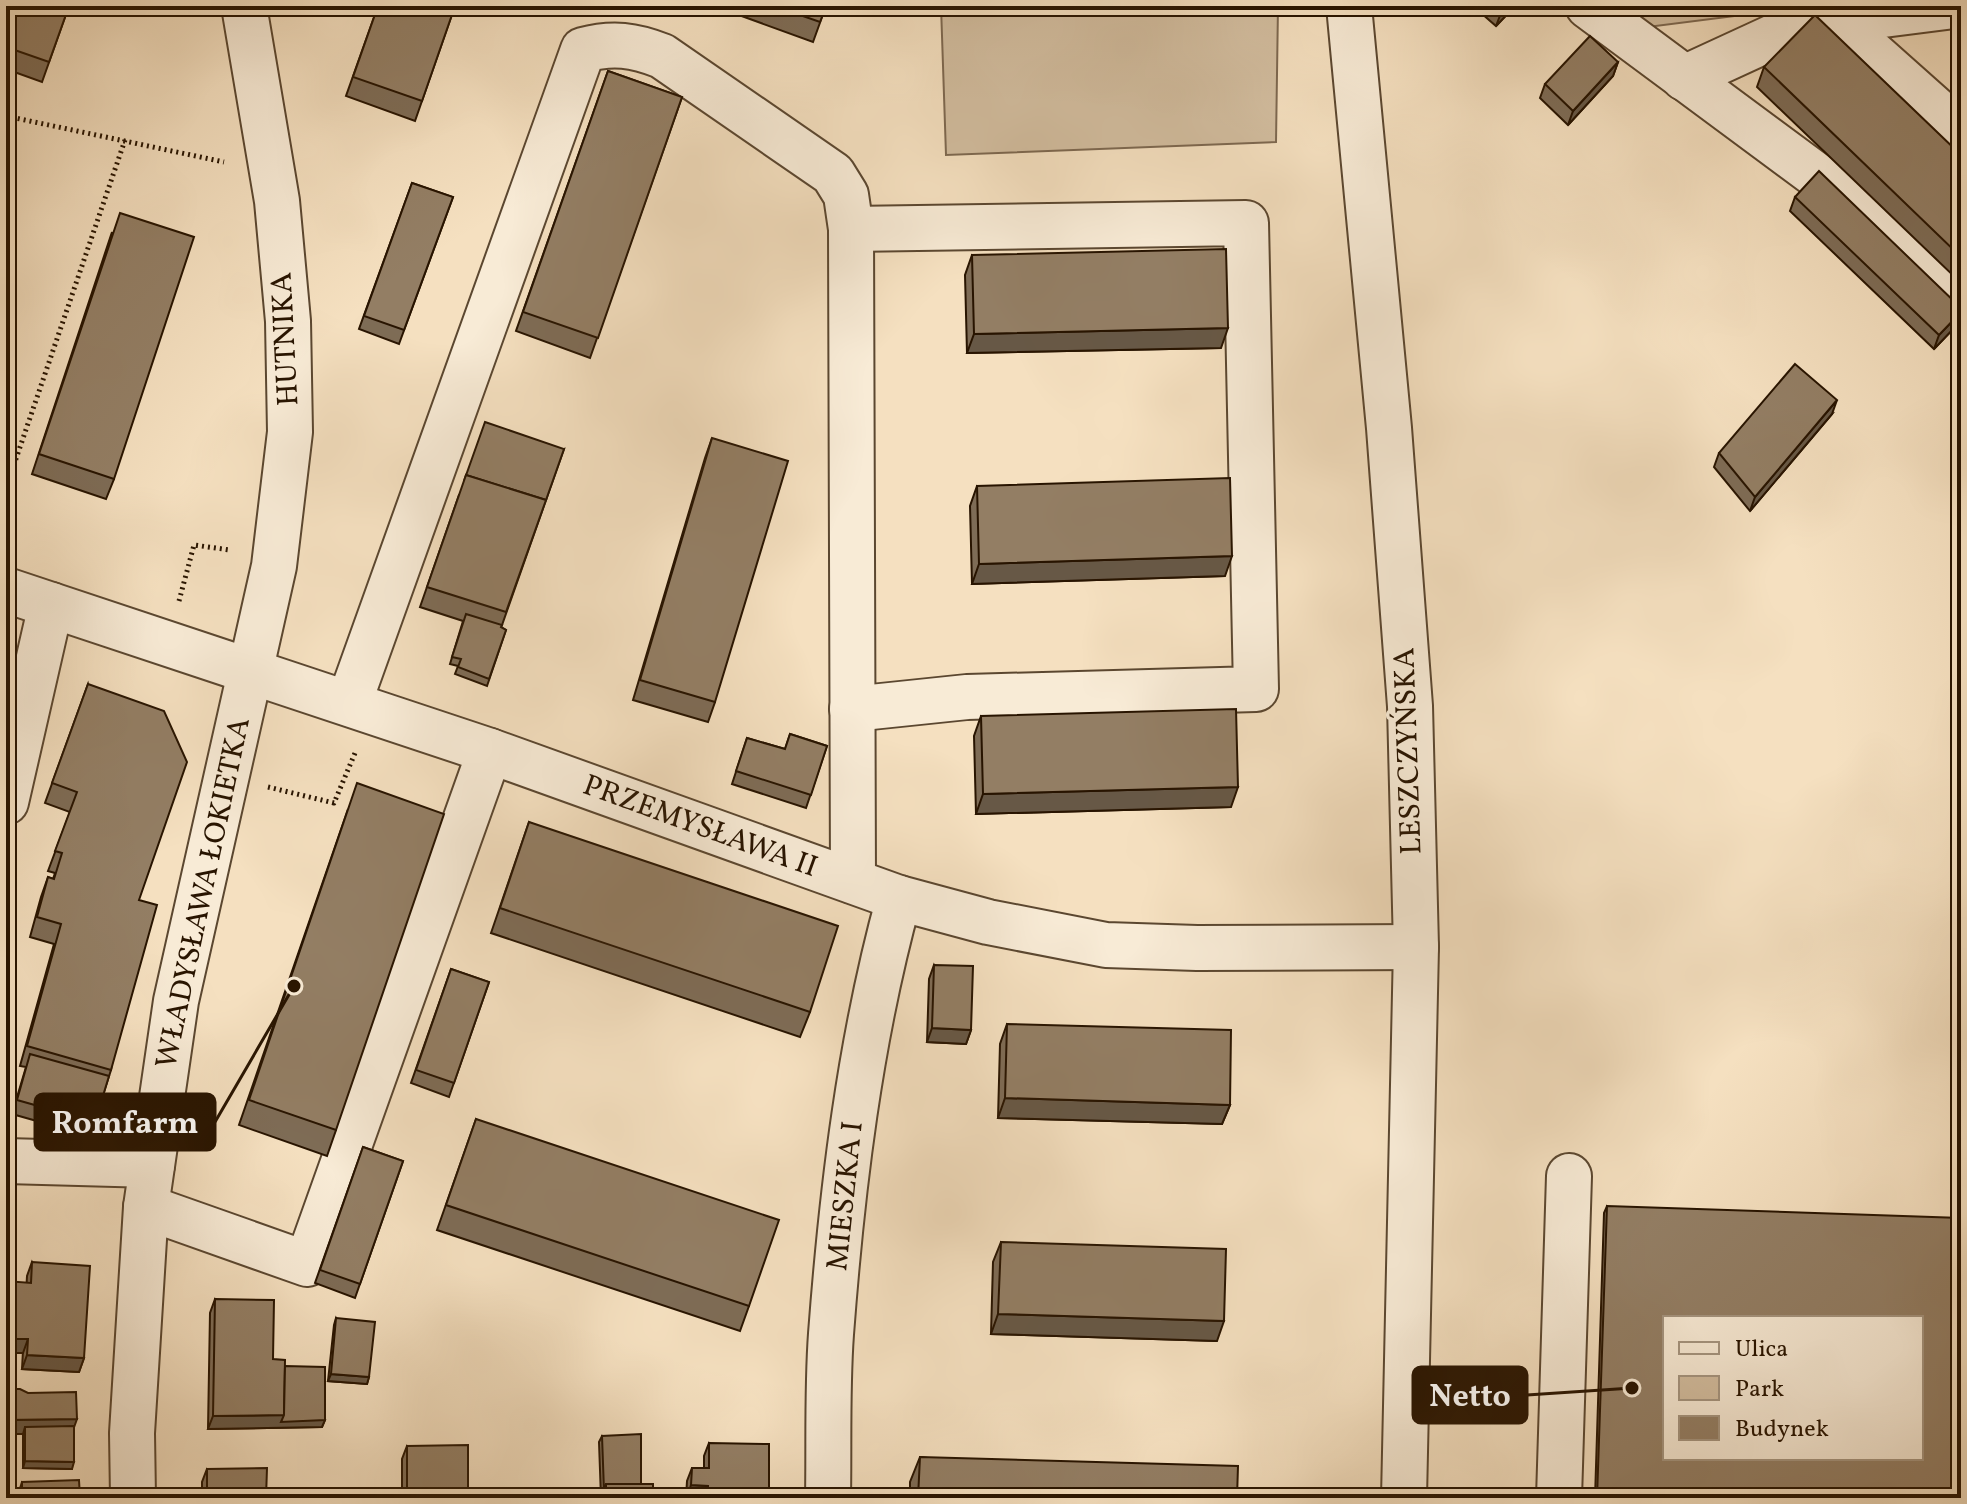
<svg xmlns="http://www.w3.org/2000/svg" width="1967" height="1504" font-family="Vollkorn,serif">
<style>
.green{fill:#d2bd9f;stroke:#7d6850;stroke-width:2}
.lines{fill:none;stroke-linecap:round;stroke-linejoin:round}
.minor-casing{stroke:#5b4730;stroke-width:48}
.path{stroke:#281400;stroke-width:5;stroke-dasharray:2 4;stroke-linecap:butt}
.minor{stroke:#f8ebd6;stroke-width:44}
.wall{fill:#7e6c56;stroke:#281400;stroke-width:2}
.shaded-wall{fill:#675846;stroke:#281400;stroke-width:2}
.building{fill:#937e64;stroke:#281400;stroke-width:2;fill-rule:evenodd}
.labels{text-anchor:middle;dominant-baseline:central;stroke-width:7;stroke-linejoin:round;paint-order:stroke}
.street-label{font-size:30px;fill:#281400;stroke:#f8ebd6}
.leader{fill:none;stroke:#281400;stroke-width:3}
.callout-dot{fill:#281400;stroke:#f8ebd6;stroke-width:3}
.callout{fill:#281400;stroke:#281400;stroke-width:3}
.callout-label{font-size:32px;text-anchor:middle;font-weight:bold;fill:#fff}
</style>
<rect width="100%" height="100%" fill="#f5e0c0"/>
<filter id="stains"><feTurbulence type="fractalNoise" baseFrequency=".0025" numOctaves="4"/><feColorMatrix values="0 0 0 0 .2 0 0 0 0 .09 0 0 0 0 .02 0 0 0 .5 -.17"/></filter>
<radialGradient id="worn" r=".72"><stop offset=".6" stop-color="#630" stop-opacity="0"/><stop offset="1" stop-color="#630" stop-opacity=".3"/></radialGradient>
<g class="green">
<polygon points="941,6 1278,6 1276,142 946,155"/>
<polygon points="1596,6 1813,6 1632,29"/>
</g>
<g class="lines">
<defs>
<g id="minor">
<polyline points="1349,6 1389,428 1410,706 1416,947 1404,1498"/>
<polyline points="1588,6 1839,192 1961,307"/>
<polyline points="1823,23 1862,44 1961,132"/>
<polyline points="1684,78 1797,26 1954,6"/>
<polyline points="851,229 1246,223 1256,689 967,697 852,709"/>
<polyline points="6,590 490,751 899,898 988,922 1106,945 1197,948 1416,947"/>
<path d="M 349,703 L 583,50 C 613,42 634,45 662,56 L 833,174 L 846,195 L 851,229 L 853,881"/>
<polyline points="6,802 51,605"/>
<polyline points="6,1161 152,1165"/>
<polyline points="146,1207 307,1264 490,751"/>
<polyline points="133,1498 132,1433 146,1207 176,1001 274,566 290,432 288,321 277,201 244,6"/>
<path d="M 828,1498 C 829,1444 827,1389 831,1334 C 842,1188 860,1039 899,898"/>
<polyline points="1559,1498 1569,1176"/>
</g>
</defs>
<use href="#minor" class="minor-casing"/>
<g class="path">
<polyline points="6,116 224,162"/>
<polyline points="6,488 125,140"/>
<polyline points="179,601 194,545 230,550"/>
<polyline points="268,787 334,803 355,753"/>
</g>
<use href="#minor" class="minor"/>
</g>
<g class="wall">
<polygon points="6,6 69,6 42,82 6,69"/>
<polygon points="378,6 455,6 415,121 346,96"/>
<polygon points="714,6 826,6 813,42"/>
<polygon points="1473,6 1515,6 1496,26"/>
<polygon points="1618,62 1613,76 1568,125 1540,98 1545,84"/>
<polygon points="1764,67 1961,155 1961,283 1757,87"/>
<polygon points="608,71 682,97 590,358 516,331"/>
<polygon points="412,183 453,197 399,344 359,329"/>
<polygon points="1795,197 1961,308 1961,315 1958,324 1934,349 1790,211"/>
<polygon points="112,232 114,479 106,499 32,474"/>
<polygon points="972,255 1221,348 967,353 965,275"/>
<polygon points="1832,414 1750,511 1714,467 1719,453"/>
<polygon points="712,438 715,702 708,722 633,700 705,458"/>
<polygon points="564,449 502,625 501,627 506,630 487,686 455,674 458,666 450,664 463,621 420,607 459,495"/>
<polygon points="977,486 1225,576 972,584 970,506"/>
<polygon points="88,684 139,900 111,1070 90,1136 12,1114 26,1067 20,1066 54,944 30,937 41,897 48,877 53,879 55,873 48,871 70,812 45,803"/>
<polygon points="981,716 1231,807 976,814 974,736"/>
<polygon points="790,734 827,746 806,808 732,784 747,738 785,749"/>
<polygon points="348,809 336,1130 327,1156 239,1125"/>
<polygon points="529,822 810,1012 800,1037 491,933"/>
<polygon points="934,965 971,1030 966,1044 927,1042 929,979"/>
<polygon points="451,969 489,982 449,1097 411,1083"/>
<polygon points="1007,1024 1230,1105 1222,1124 998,1118 1000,1044"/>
<polygon points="476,1119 749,1306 740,1331 437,1230"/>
<polygon points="363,1147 403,1161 355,1298 315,1283"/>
<polygon points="1607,1206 1961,1498 1595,1498 1604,1213"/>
<polygon points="1001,1242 1217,1341 991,1334 993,1262"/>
<polygon points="32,1262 84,1358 79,1372 22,1369 27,1276"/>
<polygon points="215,1299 273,1359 285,1366 325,1420 322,1427 208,1429 210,1313"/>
<polygon points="336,1318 369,1377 367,1384 328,1381 334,1325"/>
<polygon points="6,1389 74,1426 72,1469 23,1468 23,1434"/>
<polygon points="602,1436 641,1484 653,1498 601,1498 599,1442"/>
<polygon points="709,1443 769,1498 686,1498 687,1481 692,1468 704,1468 704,1456"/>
<polygon points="407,1446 468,1498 402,1498 402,1459"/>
<polygon points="920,1457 1237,1498 910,1498 910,1482"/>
<polygon points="207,1469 266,1498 202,1498 202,1482"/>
<polygon points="22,1482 80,1498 17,1498"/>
</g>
<g class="shaded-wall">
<polygon points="1507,6 1515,6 1496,26 1501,13"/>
<polygon points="1618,62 1613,76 1568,125 1573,111"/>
<polygon points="1961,312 1958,324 1934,349 1939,335"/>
<polygon points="1228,328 1221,348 967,353 974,334"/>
<polygon points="1837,400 1832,414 1750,511 1755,497"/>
<polygon points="1232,556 1225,576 972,584 979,564"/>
<polygon points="1238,787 1231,807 976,814 983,794"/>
<polygon points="932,1028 971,1030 966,1044 927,1042"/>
<polygon points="1005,1098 1230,1105 1222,1124 998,1118"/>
<polygon points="998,1314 1224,1321 1217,1341 991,1334"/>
<polygon points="6,1339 28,1339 23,1353 6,1353"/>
<polygon points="27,1355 84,1358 79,1372 22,1369"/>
<polygon points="331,1374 369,1377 367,1384 328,1381"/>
<polygon points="284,1415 325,1420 322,1427 208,1429 213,1416"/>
<polygon points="77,1419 72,1433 25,1427 23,1434 6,1434 6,1420"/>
<polygon points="25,1461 74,1462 72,1469 23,1468"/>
<polygon points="691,1485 708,1486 704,1498 687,1498"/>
</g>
<g class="building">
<polygon points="6,6 69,6 49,62 6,47"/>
<polygon points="378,6 455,6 422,101 353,77"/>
<polygon points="774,6 826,6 820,22"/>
<polygon points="1493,6 1507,6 1501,13"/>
<polygon points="1815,15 1961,155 1961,257 1764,67"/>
<polygon points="1590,36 1618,62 1573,111 1545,84"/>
<polygon points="608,71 682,97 598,338 523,312"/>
<polygon points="1819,171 1961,308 1961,312 1939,335 1795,197"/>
<polygon points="412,183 453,197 404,330 364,316"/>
<polygon points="120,213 194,237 114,479 39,454"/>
<polygon points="1226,249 1228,328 974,334 972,255"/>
<polygon points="1795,364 1837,400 1755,497 1719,453"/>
<polygon points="485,422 564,449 546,500 466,475 464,481"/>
<polygon points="712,438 788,461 715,702 640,680"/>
<polygon points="466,475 546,500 506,612 427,587"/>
<polygon points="1230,478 1232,556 979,564 977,486"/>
<polygon points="466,614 502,625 501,627 506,630 489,679 458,667 461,659 452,657"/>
<polygon points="88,684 164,711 187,762 139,900 157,905 111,1070 27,1046 61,924 37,917 48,877 54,879 62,853 55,851 77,792 52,783"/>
<polygon points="1236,709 1238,787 983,794 981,716"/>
<polygon points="790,734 827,746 811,795 736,771 747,738 785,749"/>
<polygon points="357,783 444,814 336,1130 249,1100"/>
<polygon points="529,822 838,926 810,1012 500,908"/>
<polygon points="934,965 973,966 971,1030 932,1028"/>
<polygon points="451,969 489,982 454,1083 416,1070"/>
<polygon points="1007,1024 1231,1030 1230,1105 1005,1098"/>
<polygon points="30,1054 109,1076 95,1122 17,1100"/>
<polygon points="476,1119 779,1220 749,1306 446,1205"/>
<polygon points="363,1147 403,1161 360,1284 320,1270"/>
<path d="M 1607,1206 L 1961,1218 L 1961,1498 L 1597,1498 ZM 1665,1318 L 1921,1318 L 1921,1458 L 1665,1458 Z"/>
<polygon points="1001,1242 1226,1249 1224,1321 998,1314"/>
<polygon points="32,1262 90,1266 84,1358 27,1355 28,1339 6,1339 6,1281 31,1283"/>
<polygon points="215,1299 274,1300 273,1359 285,1360 284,1415 213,1416"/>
<polygon points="336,1318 375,1322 369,1377 331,1374"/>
<polygon points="285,1366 325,1367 325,1420 281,1422 284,1415"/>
<polygon points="6,1389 20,1389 28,1393 76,1392 77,1419 6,1420"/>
<polygon points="74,1426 74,1462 25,1461 25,1427"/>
<polygon points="641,1434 641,1484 606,1484 604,1491 602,1436"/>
<polygon points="709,1443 769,1444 769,1498 708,1498 708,1486 691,1485 692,1468 709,1468"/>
<polygon points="468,1445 468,1498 407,1498 407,1446"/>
<polygon points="920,1457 1238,1466 1237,1498 918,1498"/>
<polygon points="267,1468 266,1498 207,1498 207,1469"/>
<polygon points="79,1480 80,1498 22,1498 22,1482"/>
<rect x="606" y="1484" width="47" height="14"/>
</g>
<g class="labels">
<g class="street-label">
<text transform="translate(286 339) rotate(-93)">HUTNIKA</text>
<text transform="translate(1409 751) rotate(-92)">LESZCZYŃSKA</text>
<text transform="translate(700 827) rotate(20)">PRZEMYSŁAWA II</text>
<text transform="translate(204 893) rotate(-78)">WŁADYSŁAWA ŁOKIETKA</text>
<text transform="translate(846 1196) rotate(-84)">MIESZKA I</text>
</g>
</g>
<path class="leader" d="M294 986L215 1122M1632 1388L1527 1395"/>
<g class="callout-dot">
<circle cx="294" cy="986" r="8"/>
<circle cx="1632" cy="1388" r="8"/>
</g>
<g class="callout">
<rect x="35" y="1094" width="180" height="56" rx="8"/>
<rect x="1413" y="1367" width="114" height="56" rx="8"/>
</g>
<g class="callout-label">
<text x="125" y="1133">Romfarm</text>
<text x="1470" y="1406">Netto</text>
</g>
<rect width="1967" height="1504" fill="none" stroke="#f5e0c0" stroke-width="32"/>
<rect x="8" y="8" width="1951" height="1488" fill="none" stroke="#281400" stroke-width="4"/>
<rect x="16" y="16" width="1935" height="1472" fill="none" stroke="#281400" stroke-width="2"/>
<rect x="1663" y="1316" width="260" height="144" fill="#f8ebd6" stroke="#a59580" stroke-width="2"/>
<rect x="1679" y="1342" width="40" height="12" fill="#f8ebd6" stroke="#a59580" stroke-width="2"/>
<text x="1735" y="1356" font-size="24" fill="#281400">Ulica</text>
<rect x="1679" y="1376" width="40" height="24" fill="#d2bd9f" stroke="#a59580" stroke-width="2"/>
<text x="1735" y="1396" font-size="24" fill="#281400">Park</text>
<rect x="1679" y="1416" width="40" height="24" fill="#937e64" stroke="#a59580" stroke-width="2"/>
<text x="1735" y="1436" font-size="24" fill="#281400">Budynek</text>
<rect width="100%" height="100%" filter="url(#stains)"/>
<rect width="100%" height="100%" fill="url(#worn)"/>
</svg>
